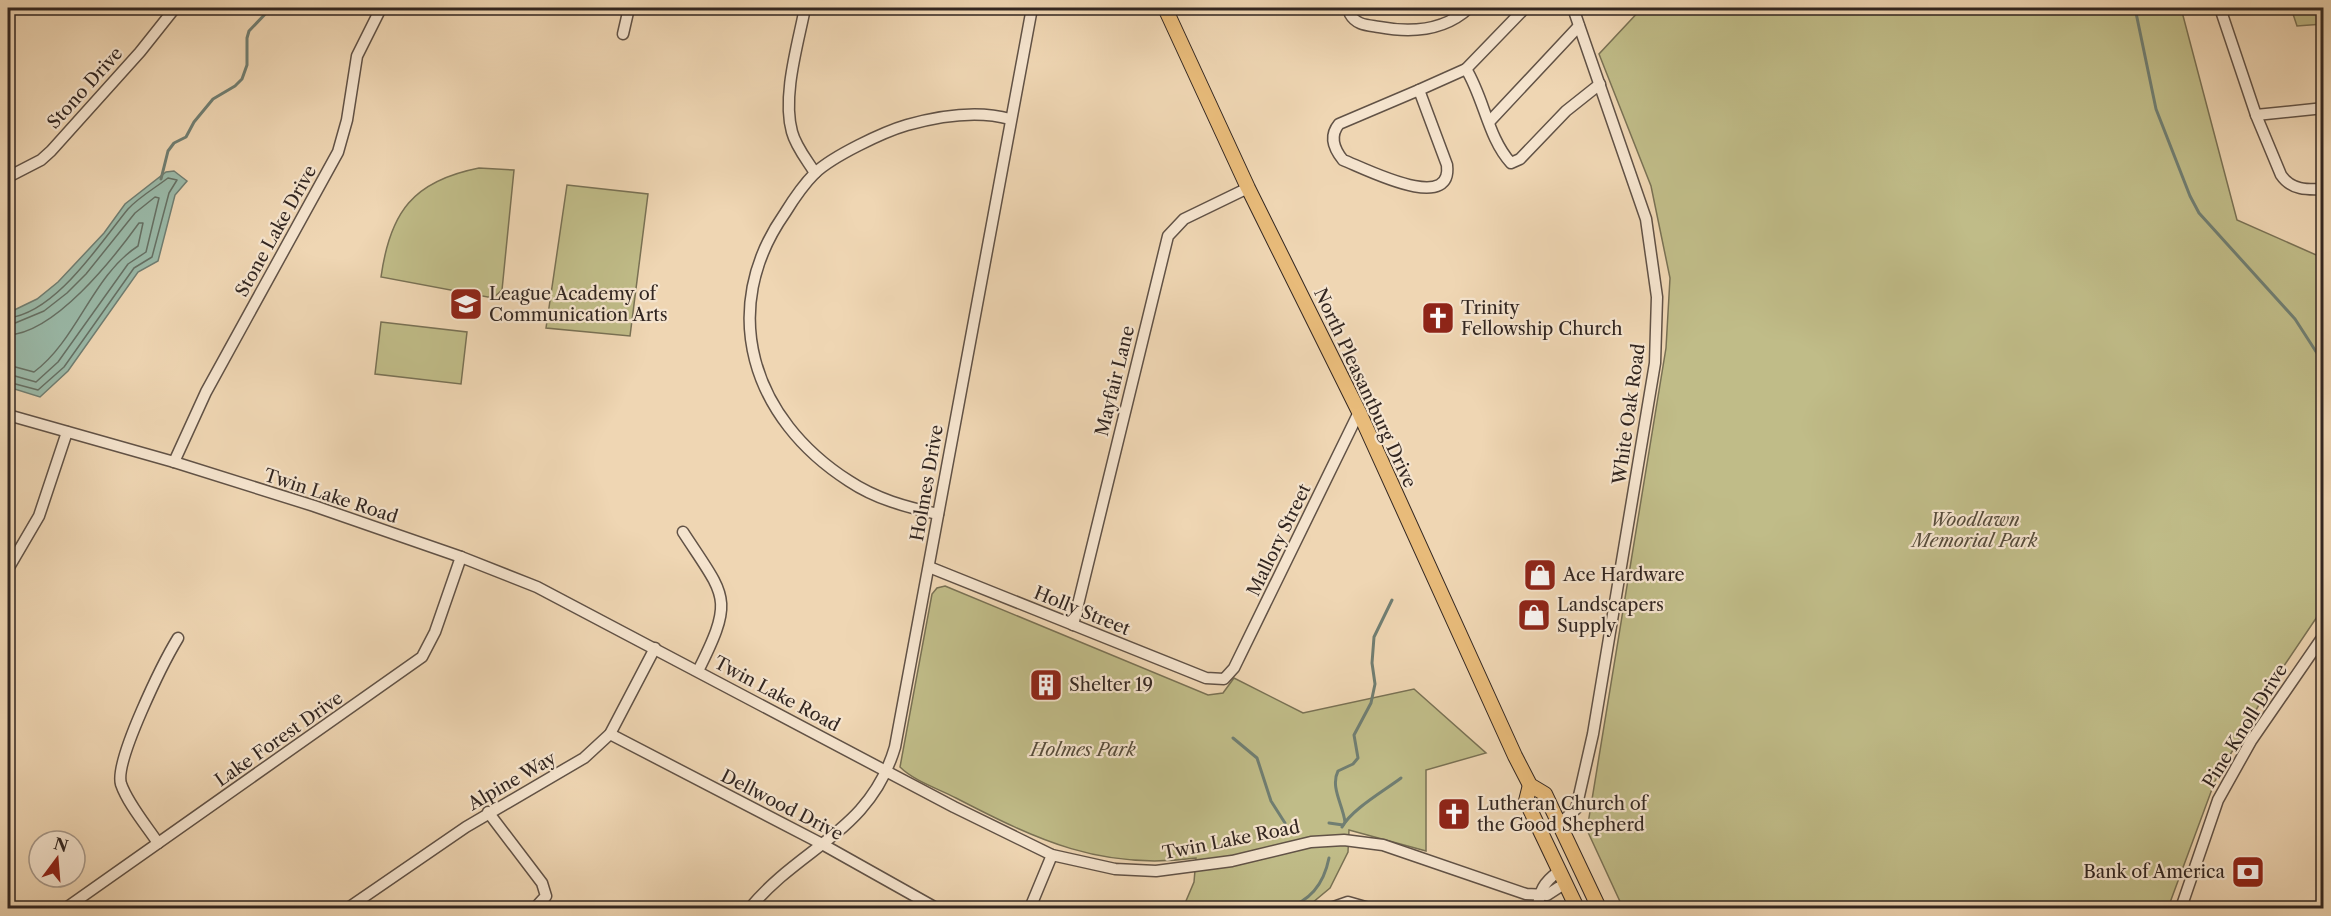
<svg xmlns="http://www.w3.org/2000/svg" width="2331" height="916" font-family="'Libre Caslon Text',serif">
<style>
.green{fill:#c0bc88;stroke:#797154;stroke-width:1.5}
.water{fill:#9ab9a8;stroke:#707e72;stroke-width:1.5}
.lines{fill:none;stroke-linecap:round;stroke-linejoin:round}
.shore{stroke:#667064;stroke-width:1.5}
.stream{stroke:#707e72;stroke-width:3}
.minor-casing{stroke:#615246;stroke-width:13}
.major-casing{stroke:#322621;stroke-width:16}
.minor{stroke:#f5e4ce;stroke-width:10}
.major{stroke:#e8bb7a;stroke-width:14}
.labels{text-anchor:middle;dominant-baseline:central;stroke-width:4.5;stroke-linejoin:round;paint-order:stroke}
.street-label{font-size:18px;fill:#322621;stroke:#f5e4ce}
.poi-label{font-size:18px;fill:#322621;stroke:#f5e4ce;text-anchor:start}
.park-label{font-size:18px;font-style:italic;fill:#564c3b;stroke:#f5e4ce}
</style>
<rect width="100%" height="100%" fill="#efd6b3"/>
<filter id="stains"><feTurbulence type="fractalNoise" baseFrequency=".00333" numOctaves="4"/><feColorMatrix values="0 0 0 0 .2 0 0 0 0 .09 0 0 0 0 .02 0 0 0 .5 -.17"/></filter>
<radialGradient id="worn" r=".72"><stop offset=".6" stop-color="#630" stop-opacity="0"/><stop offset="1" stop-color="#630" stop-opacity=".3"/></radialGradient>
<g class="green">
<polygon points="1642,8 2181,8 2237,220 2323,258 2323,340 2318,357 2324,365 2323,608 2267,691 2215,781 2168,908 1623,908 1587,830 1666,348 1670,278 1651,186 1599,54"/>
<polygon points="2291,8 2323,8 2323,24 2297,26"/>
<path d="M 479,168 L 514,170 L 502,290 L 493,298 L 381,277 C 390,212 413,181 479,168 Z"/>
<polygon points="567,185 648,194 630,336 546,328"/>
<polygon points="381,322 467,332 461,384 375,374"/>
<path d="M 945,586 L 1208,695 L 1223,693 L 1234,678 L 1303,713 L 1414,689 L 1486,753 L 1426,770 L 1426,851 L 1349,830 L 1348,852 L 1330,888 L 1306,908 L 1183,908 L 1194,882 L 1196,858 C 1102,871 1037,840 956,798 C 939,789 914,781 900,767 L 932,594 L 937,588 Z"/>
</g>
<polygon class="water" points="174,171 187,181 175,195 158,261 138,272 68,371 40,397 8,387 8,313 37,299 58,282 104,233 125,204 166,172"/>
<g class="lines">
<g class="shore">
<path d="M 8,318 C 56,313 100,243 128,209 C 139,197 155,188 168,178 L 177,180 L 169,193 L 152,257 L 134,268 L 64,367 L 38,390 L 8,382"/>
<polyline points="8,326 44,311 67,293 86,274 135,213 155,197 159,198 146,252 128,264 58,362 36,382 8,374"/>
<path d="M 8,335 C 55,333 113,259 139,223 L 143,223 L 138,246 C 92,276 78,339 34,372 L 8,365"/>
</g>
<g class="stream">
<polyline points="2135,8 2156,109 2190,196 2199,213 2295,319 2324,364"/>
<polyline points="161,179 168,151 174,143 186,137 194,122 213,99 235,86 242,79 247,65 247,38 249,31 271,8"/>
<polyline points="1233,738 1257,758 1271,801 1285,823"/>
<path d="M 1345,822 C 1343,805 1330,787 1338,771 L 1353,764 L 1358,758 L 1354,735 L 1371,703 L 1375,684 L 1372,663 L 1374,637 L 1392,600"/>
<polyline points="1329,823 1343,825"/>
<path d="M 1342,827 C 1352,809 1384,791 1401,778"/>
<polyline points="1258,908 1264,905 1275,908"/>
<path d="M 1286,908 C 1311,901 1324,883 1329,858"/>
</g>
<defs>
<g id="minor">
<path d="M 805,8 C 798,44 782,96 792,132 C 796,147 807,160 815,173"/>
<path d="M 2220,8 L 2256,115 L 2281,175 C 2291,190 2307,190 2324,189"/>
<path d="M 1350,14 C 1356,25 1367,25 1379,27 C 1411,33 1444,31 1469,8"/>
<polyline points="623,34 629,8"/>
<path d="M 1466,69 C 1484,98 1488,138 1511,163 L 1520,159 L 1566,111 L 1600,84"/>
<path d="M 1419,90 L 1447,165 C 1453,215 1362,167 1343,160 C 1334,149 1329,136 1339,124 Z"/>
<polyline points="1419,90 1466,69 1525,8"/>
<polyline points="2256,115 2324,108"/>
<polyline points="1490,121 1579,26"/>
<polyline points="8,177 41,160 51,151 140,52 175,8"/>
<polyline points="8,415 174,462 314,506 461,557 537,587 954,807 1052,855 1115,869 1156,871 1232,861 1311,842 1344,840 1383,845 1526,894 1547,895 1564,884"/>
<polyline points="174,462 206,392 338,152 347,120 357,56 381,8"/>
<path d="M 938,514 C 906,507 876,499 849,481 C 752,419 717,310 785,213 C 793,200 804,184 815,173 C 833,156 883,132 907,125 C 939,116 978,110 1010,119"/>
<path d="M 683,532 C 726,598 735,597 698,671"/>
<polyline points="929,567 1206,678 1224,679 1234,668 1359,412"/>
<polyline points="8,569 39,516 67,432"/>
<polyline points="1073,625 1168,236 1184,219 1248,188"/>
<polyline points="610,734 822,844 936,908"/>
<polyline points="488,812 542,883 546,896 535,908"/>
<polyline points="1558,825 1576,809 1593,734 1655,363 1657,297 1646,219 1573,8"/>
<path d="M 158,843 C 146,825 128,804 121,784 C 114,761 164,661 178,638"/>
<polyline points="66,908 422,657 435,632 461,557"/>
<polyline points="348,908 466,827 584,758 610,734 655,648"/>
<path d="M 750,908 C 801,846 870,832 895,747 L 1032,8"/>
<polyline points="1030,908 1052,855"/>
<polyline points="1331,908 1348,902 1369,908"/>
<path d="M 1538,908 C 1539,891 1544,882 1558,872"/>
<polyline points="2181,908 2218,800 2251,741 2324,635"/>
</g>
<g id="major">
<polyline points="1165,8 1248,188 1359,412 1515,756 1530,785 1545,794 1599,908"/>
<polyline points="1530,785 1526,801 1577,908"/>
</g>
</defs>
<use href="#minor" class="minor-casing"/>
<use href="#major" class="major-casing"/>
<use href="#minor" class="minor"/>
<use href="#major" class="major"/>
</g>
<defs>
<symbol id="school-square" viewBox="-11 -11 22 22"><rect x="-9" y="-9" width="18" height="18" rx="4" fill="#8f2418" stroke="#f5e4ce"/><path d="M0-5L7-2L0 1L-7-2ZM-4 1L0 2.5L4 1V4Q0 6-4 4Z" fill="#fff"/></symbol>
<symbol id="church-square" viewBox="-11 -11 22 22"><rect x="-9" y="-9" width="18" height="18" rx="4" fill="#8f2418" stroke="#f5e4ce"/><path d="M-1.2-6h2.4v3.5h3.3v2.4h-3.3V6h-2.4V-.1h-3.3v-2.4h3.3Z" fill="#fff"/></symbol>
<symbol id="shop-square" viewBox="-11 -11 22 22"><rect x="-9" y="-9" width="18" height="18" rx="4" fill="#8f2418" stroke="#f5e4ce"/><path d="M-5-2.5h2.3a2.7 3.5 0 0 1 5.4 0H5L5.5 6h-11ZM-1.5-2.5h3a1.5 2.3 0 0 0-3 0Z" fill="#fff"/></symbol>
<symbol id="building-square" viewBox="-11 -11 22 22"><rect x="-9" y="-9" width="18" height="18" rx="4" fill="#8f2418" stroke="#f5e4ce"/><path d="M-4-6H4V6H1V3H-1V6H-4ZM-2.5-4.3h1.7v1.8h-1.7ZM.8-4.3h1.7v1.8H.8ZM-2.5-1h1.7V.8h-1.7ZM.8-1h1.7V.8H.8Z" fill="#fff"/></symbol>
<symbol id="bank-square" viewBox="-11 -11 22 22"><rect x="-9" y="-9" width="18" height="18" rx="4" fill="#8f2418" stroke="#f5e4ce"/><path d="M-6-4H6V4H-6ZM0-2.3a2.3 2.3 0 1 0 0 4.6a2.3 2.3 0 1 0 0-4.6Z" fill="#fff"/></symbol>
</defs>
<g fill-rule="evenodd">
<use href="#school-square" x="447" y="285" width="38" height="38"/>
<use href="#church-square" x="1419" y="299" width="38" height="38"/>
<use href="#shop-square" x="1521" y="556" width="38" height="38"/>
<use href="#shop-square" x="1515" y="596" width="38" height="38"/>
<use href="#building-square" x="1027" y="666" width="38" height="38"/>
<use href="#church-square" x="1435" y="795" width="38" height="38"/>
<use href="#bank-square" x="2229" y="853" width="38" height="38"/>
</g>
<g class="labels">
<g class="street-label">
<text transform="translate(85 88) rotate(-48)">Stono Drive</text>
<text transform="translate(276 231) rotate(-61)">Stone Lake Drive</text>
<text transform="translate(1115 381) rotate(-76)">Mayfair Lane</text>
<text transform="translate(1365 388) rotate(65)">North Pleasantburg Drive</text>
<text transform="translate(1629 414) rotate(-82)">White Oak Road</text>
<text transform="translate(927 483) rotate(-80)">Holmes Drive</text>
<text transform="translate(331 496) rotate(18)">Twin Lake Road</text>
<text transform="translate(1279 540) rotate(-64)">Mallory Street</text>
<text transform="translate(1082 611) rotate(22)">Holly Street</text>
<text transform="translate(777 694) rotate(28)">Twin Lake Road</text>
<text transform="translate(2245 726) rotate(-58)">Pine Knoll Drive</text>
<text transform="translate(279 739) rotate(-35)">Lake Forest Drive</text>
<text transform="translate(512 781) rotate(-30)">Alpine Way</text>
<text transform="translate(782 805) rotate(27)">Dellwood Drive</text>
<text transform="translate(1231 840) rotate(-11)">Twin Lake Road</text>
</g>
<g class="poi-label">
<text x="489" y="294">League Academy of<tspan x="489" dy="21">Communication Arts</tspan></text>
<text x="1461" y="308">Trinity<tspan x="1461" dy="21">Fellowship Church</tspan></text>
<text x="1563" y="575">Ace Hardware</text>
<text x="1557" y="605">Landscapers<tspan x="1557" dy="21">Supply</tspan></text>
<text x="1069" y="685">Shelter 19</text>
<text x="1477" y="804">Lutheran Church of<tspan x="1477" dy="21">the Good Shepherd</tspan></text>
<text x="2225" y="872" text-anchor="end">Bank of America</text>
</g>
<g class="park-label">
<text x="1975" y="520">Woodlawn<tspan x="1975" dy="21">Memorial Park</tspan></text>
<text x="1083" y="750">Holmes Park</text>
</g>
</g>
<rect width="2331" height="916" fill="none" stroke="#efd6b3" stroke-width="30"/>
<rect x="9" y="9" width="2313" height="898" fill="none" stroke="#322621" stroke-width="3"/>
<rect x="15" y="15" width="2301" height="886" fill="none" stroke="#322621" stroke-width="1.5"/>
<g transform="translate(57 859) rotate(16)"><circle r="28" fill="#f5e4ce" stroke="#a79889" stroke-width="1.5"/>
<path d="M0-4.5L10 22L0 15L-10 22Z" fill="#8f2418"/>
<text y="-9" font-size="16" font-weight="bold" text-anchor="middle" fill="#322621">N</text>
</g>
<rect width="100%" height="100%" filter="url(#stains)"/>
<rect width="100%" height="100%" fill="url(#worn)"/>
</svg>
